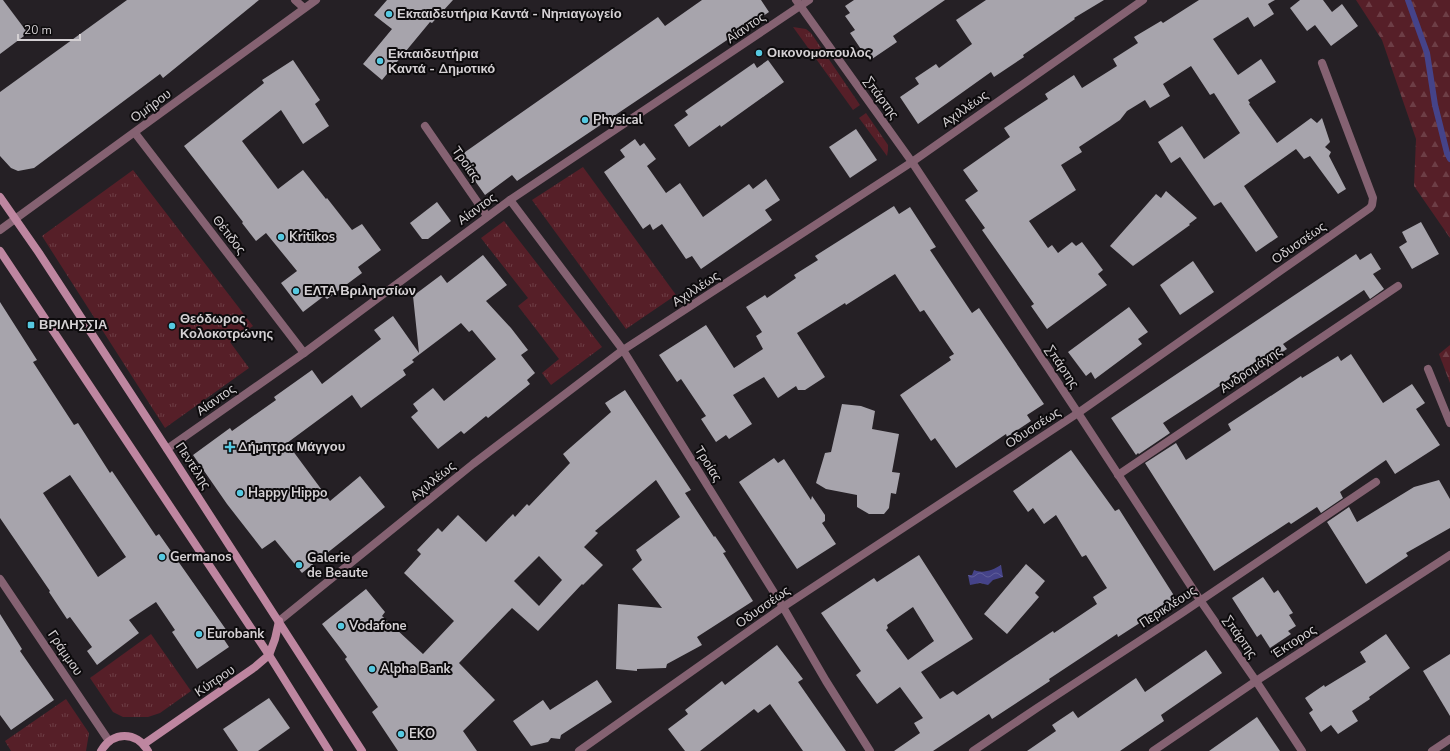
<svg xmlns="http://www.w3.org/2000/svg" width="1450" height="751" font-family="'Nunito Sans',sans-serif">
<style>
.forest{fill:url(#forest-firs)}
.park{fill:url(#park-tufts)}
.water{fill:url(#water-waves)}
.lines{fill:none;stroke-linecap:round;stroke-linejoin:round}
.stream{stroke:#454389;stroke-width:6}
.building{fill:#a7a4ac;fill-rule:evenodd}
.street{stroke:#856272;stroke-width:8}
.secondary{stroke:#be86a0;stroke-width:8}
.poi-dot{fill:#56c9e1;stroke:#0d0b0d;stroke-width:1.5}
.labels{text-anchor:middle;dominant-baseline:central;stroke-width:4;stroke-linejoin:round;paint-order:stroke}
.poi-label{font-size:13px;font-weight:bold;fill:#d4d0d3;stroke:#0d0b0d;text-anchor:start}
.street-label{font-size:13px;fill:#d4d0d3;stroke:#0d0b0d}
</style>
<defs>
<pattern id="forest-firs" width="22" height="20" patternUnits="userSpaceOnUse"><rect width="22" height="20" fill="#561f28"/><path d="M5 1l3.5 6h-7zM16 11l3.5 6h-7z" fill="#6d3e46"/></pattern>
<pattern id="park-tufts" width="24" height="20" patternUnits="userSpaceOnUse"><rect width="24" height="20" fill="#561f28"/><path d="M3 7l-1-3M5 7V3M7 7l1-3M15 17l-1-3M17 17v-4M19 17l1-3" fill="none" stroke="#6d3e46"/></pattern>
<pattern id="water-waves" width="16" height="10" patternUnits="userSpaceOnUse"><rect width="16" height="10" fill="#454389"/><path d="M0 5q4-4 8 0t8 0" fill="none" stroke="#5f5d99"/></pattern>
</defs>
<rect width="100%" height="100%" fill="#252025"/>
<g class="forest">
<polygon points="1356,0 1450,0 1450,238 1414,186 1416,139 1382,40"/>
<polygon points="1450,345 1450,383 1439,354"/>
</g>
<g class="park">
<polygon points="793,27 806,29 811,33 860,105 853,110"/>
<polygon points="866,113 888,145 888,150 887,156 859,118"/>
<polygon points="583,167 676,295 626,329 532,200"/>
<polygon points="133,170 253,326 230,342 249,368 165,428 42,236"/>
<polygon points="504,221 602,347 551,385 542,373 559,359 518,306 528,298 481,238"/>
<polygon points="151,634 191,691 160,713 148,717 123,717 113,712 90,678"/>
<polygon points="66,699 89,733 86,751 11,751 5,741"/>
</g>
<path class="water" d="M 1001,565 L 1003,577 L 993,580 L 988,585 L 980,583 L 970,585 L 968,575 L 972,575 L 974,570 C 983,574 993,570 1001,565 Z"/>
<g class="lines">
<polyline class="stream" points="1408,0 1427,53 1435,105 1447,153 1450,159"/>
</g>
<g class="building">
<polygon points="0,0 3,0 27,32 23,34 24,36 0,54"/>
<polygon points="127,0 259,0 163,78 160,74 34,168 18,171 11,168 0,156 0,92"/>
<polygon points="387,0 453,0 432,23 430,22 382,80 363,64 392,29 374,15"/>
<polygon points="702,0 761,0 769,12 517,181 512,175 485,195 458,157 658,17 665,26"/>
<polygon points="854,0 945,0 893,36 897,42 869,61 850,33 855,30 845,16 850,13 845,6"/>
<polygon points="986,0 1104,0 1074,18 1075,19 1023,55 1024,57 994,77 991,72 918,124 900,97 919,84 915,78 936,64 939,68 972,44 956,20"/>
<polygon points="1199,0 1275,0 1268,4 1274,14 1254,27 1248,17 1213,39 1238,75 1261,59 1276,82 1248,100 1250,103 1249,104 1277,143 1311,118 1317,123 1322,118 1330,142 1325,147 1331,152 1329,156 1346,189 1338,194 1310,156 1304,159 1296,149 1244,186 1278,237 1256,252 1221,202 1214,206 1180,157 1171,163 1158,142 1182,126 1204,159 1240,133 1214,93 1210,95 1191,66 1163,84 1170,96 1150,108 1145,100 1127,111 1120,120 1079,147 1082,152 1061,165 1076,190 1029,221 1048,248 1052,245 1058,253 1072,242 1076,246 1082,242 1103,270 1098,274 1107,285 1047,329 1031,306 1034,304 982,230 985,228 965,200 978,191 963,170 1010,137 1004,128 1048,99 1045,94 1074,75 1082,88 1117,66 1113,59 1138,43 1134,37 1161,21 1163,23"/>
<polygon points="1300,0 1323,0 1332,12 1342,4 1358,26 1331,46 1315,25 1307,31 1290,8"/>
<polygon points="293,60 320,100 315,104 329,126 303,144 281,110 242,141 278,189 303,170 326,199 327,198 352,230 362,224 381,250 358,267 362,273 327,299 324,296 303,312 281,283 297,271 266,233 256,241 242,223 243,222 184,146 264,83 262,80"/>
<polygon points="768,60 784,82 721,127 720,125 689,147 674,125 688,115 685,111 754,63 757,68"/>
<polygon points="856,129 877,160 850,178 829,147"/>
<polygon points="635,139 640,146 644,143 656,159 647,166 666,193 680,183 703,217 749,184 753,189 766,179 780,200 765,210 772,220 701,269 692,256 686,259 662,224 653,230 650,224 643,229 604,172 625,157 620,150"/>
<polygon points="1166,191 1197,218 1189,224 1190,225 1133,266 1110,246 1156,194 1161,198"/>
<polygon points="437,202 451,221 428,239 422,239 410,223"/>
<polygon points="894,206 899,214 910,207 936,247 930,250 972,313 979,308 1044,404 1027,415 1031,421 1007,437 1006,434 956,468 935,438 931,441 900,395 951,360 949,357 954,354 924,310 920,312 895,274 846,305 845,303 797,333 825,377 805,390 798,390 796,386 778,398 764,377 733,395 752,424 729,439 726,435 716,442 701,419 706,416 681,379 677,382 659,355 706,325 734,368 763,349 756,336 762,332 746,307 765,295 767,298 796,278 794,275 818,260 815,256"/>
<polygon points="1421,222 1439,254 1412,269 1399,247 1407,242 1402,232"/>
<polygon points="1371,253 1381,269 1373,274 1384,289 1370,299 1364,290 1283,344 1287,349 1244,377 1241,372 1203,397 1163,423 1170,433 1139,454 1138,453 1136,455 1111,418 1356,254 1360,260"/>
<polygon points="483,255 507,285 486,301 511,328 528,350 521,355 535,373 527,380 530,384 488,418 486,416 464,434 461,431 438,449 411,417 418,411 413,404 433,388 444,401 496,359 472,330 469,332 461,323 412,360 414,362 403,370 406,375 361,408 352,395 287,443 330,501 360,476 385,507 302,573 275,540 262,549 227,504 193,455 230,428 232,431 276,400 274,397 312,370 322,384 381,339 374,330 393,316 419,353 413,296 441,275 447,283"/>
<polygon points="1193,261 1214,292 1180,315 1160,285"/>
<path d="M 0,302 L 37,360 L 33,362 L 74,425 L 78,423 L 110,473 L 112,471 L 156,536 L 159,534 L 227,631 L 221,635 L 229,647 L 197,669 L 172,632 L 175,630 L 156,602 L 129,620 L 139,633 L 97,665 L 87,651 L 92,647 L 70,617 L 67,619 L 49,592 L 50,591 L 0,518 ZM 70,475 L 126,557 L 98,577 L 43,493 Z"/>
<polygon points="1129,307 1148,332 1138,339 1142,344 1095,379 1091,372 1086,376 1068,352"/>
<polygon points="1351,354 1383,403 1412,384 1425,403 1416,409 1440,445 1395,474 1386,460 1340,492 1343,498 1321,513 1317,507 1291,524 1289,522 1214,571 1145,463 1176,443 1186,460 1231,430 1228,424 1301,376 1302,378 1338,356 1341,361"/>
<path d="M 625,390 L 691,490 L 685,493 L 714,537 L 715,536 L 726,552 L 723,553 L 753,601 L 697,637 L 702,645 L 667,664 L 666,668 L 637,669 L 637,671 L 616,669 L 618,604 L 662,608 L 632,569 L 642,560 L 636,550 L 680,517 L 656,480 L 595,531 L 598,533 L 584,547 L 603,565 L 583,585 L 582,584 L 538,631 L 512,608 L 459,663 L 495,700 L 463,731 L 477,751 L 398,751 L 372,712 L 378,707 L 345,659 L 347,657 L 322,624 L 366,589 L 385,612 L 382,616 L 423,654 L 454,621 L 404,573 L 421,554 L 417,550 L 438,528 L 442,532 L 458,515 L 486,542 L 513,514 L 515,517 L 527,504 L 529,506 L 570,463 L 563,454 L 611,412 L 605,403 ZM 539,556 L 562,580 L 539,606 L 514,581 Z"/>
<polygon points="842,404 861,406 875,411 872,429 899,434 892,472 900,473 896,494 891,493 889,508 884,514 869,514 857,507 857,495 826,489 816,483 825,453 831,452"/>
<path d="M 1071,450 L 1115,511 L 1119,509 L 1180,605 L 1152,622 L 1149,617 L 1118,637 L 1117,634 L 1049,679 L 1050,681 L 992,719 L 989,714 L 933,751 L 894,751 L 920,733 L 914,723 L 923,718 L 900,687 L 877,704 L 856,675 L 861,671 L 821,613 L 874,578 L 877,582 L 919,555 L 973,639 L 921,672 L 940,699 L 953,691 L 957,695 L 1053,631 L 1054,633 L 1097,604 L 1093,597 L 1107,588 L 1086,555 L 1082,557 L 1056,515 L 1044,524 L 1033,508 L 1028,512 L 1013,491 ZM 913,607 L 934,641 L 908,660 L 886,630 L 888,628 L 887,625 Z"/>
<polygon points="774,458 778,463 784,459 811,500 812,496 825,515 825,521 822,523 836,544 797,569 739,482"/>
<polygon points="1439,480 1450,499 1450,528 1406,553 1408,556 1366,584 1327,522 1349,507 1357,522 1414,487"/>
<polygon points="1026,564 1045,581 1035,593 1039,597 1007,634 984,614"/>
<polygon points="1263,577 1274,593 1278,590 1293,613 1289,615 1296,626 1288,631 1291,634 1270,648 1261,634 1257,637 1232,598"/>
<polygon points="0,614 22,649 20,651 54,700 11,730 0,715"/>
<polygon points="1386,634 1410,668 1369,697 1370,699 1352,711 1358,721 1338,734 1331,725 1321,732 1309,713 1313,710 1305,698 1324,685 1325,687 1366,662 1360,652"/>
<polygon points="777,645 803,679 798,682 846,751 803,751 770,704 758,713 754,709 700,751 685,751 668,729 688,714 685,710 722,681 725,685"/>
<polygon points="1206,650 1222,673 1161,715 1164,721 1120,751 1027,751 1056,731 1052,725 1073,711 1078,718 1136,678 1145,692"/>
<polygon points="1450,654 1450,716 1423,671"/>
<polygon points="597,680 612,702 561,735 560,739 551,738 548,742 531,746 513,721 543,700 550,710"/>
<polygon points="269,698 290,728 258,751 238,751 223,729"/>
<polygon points="1257,717 1280,751 1209,751"/>
</g>
<g class="lines">
<g class="street">
<polyline points="295,0 304,8"/>
<polyline points="796,0 912,162 1078,413 1200,600 1256,681 1302,751"/>
<polyline points="425,126 487,216"/>
<polyline points="135,133 304,353"/>
<polyline points="510,200 623,350 783,607 826,681 870,751"/>
<polyline points="0,230 316,0"/>
<polyline points="1428,369 1450,423"/>
<polyline points="167,449 304,353 510,200 809,0"/>
<polyline points="1118,475 1398,286"/>
<polyline points="0,579 109,741"/>
<polyline points="279,621 473,464 623,350 912,162 1143,0"/>
<polyline points="579,751 783,607 1078,413 1370,208 1372,205 1373,198 1322,63"/>
<polyline points="973,751 1037,708 1182,613 1376,482"/>
<polyline points="1153,751 1256,681 1450,555"/>
<polyline points="1432,751 1450,739"/>
</g>
<g class="secondary">
<polyline points="0,197 39,253 167,449 362,751"/>
<polyline points="0,251 269,655 329,751"/>
<polyline points="144,744 255,667 269,655 275,639 279,621"/>
<path d="M 101,751 C 113,731 136,731 148,751"/>
</g>
</g>
<g class="poi-dot">
<circle cx="389" cy="14" r="4"/>
<circle cx="759" cy="53" r="4"/>
<circle cx="380" cy="61" r="4"/>
<circle cx="585" cy="120" r="4"/>
<circle cx="281" cy="237" r="4"/>
<circle cx="296" cy="291" r="4"/>
<rect x="27" y="321" width="8" height="8" rx="2"/>
<circle cx="172" cy="326" r="4"/>
<path d="M228 441h4v4h4v4h-4v4h-4v-4h-4v-4h4z"/>
<circle cx="240" cy="493" r="4"/>
<circle cx="162" cy="557" r="4"/>
<circle cx="299" cy="565" r="4"/>
<circle cx="341" cy="626" r="4"/>
<circle cx="199" cy="634" r="4"/>
<circle cx="372" cy="669" r="4"/>
<circle cx="401" cy="734" r="4"/>
</g>
<g class="labels">
<g class="poi-label">
<text x="397" y="14">Εκπαιδευτήρια Καντά - Νηπιαγωγείο</text>
<text x="767" y="53">Οικονομοπουλος</text>
<text x="388" y="54">Εκπαιδευτήρια<tspan x="388" dy="15">Καντά - Δημοτικό</tspan></text>
<text x="593" y="120">Physical</text>
<text x="289" y="237">Kritikos</text>
<text x="304" y="291">ΕΛΤΑ Βριλησσίων</text>
<text x="180" y="319">Θεόδωρος<tspan x="180" dy="15">Κολοκοτρώνης</tspan></text>
<text x="39" y="325">ΒΡΙΛΗΣΣΙΑ</text>
<text x="238" y="447">Δήμητρα Μάγγου</text>
<text x="248" y="493">Happy Hippo</text>
<text x="170" y="557">Germanos</text>
<text x="307" y="558">Galerie<tspan x="307" dy="15">de Beaute</tspan></text>
<text x="349" y="626">Vodafone</text>
<text x="207" y="634">Eurobank</text>
<text x="380" y="669">Alpha Bank</text>
<text x="409" y="734">EKO</text>
</g>
<g class="street-label">
<text transform="translate(746 28) rotate(-34)">Αίαντος</text>
<text transform="translate(881 98) rotate(54)">Σπάρτης</text>
<text transform="translate(151 106) rotate(-36)">Ομήρου</text>
<text transform="translate(965 109) rotate(-35)">Αχιλλέως</text>
<text transform="translate(466 164) rotate(55)">Τροίας</text>
<text transform="translate(477 209) rotate(-36)">Αίαντος</text>
<text transform="translate(229 235) rotate(52)">Θέτιδος</text>
<text transform="translate(1299 243) rotate(-35)">Οδυσσέως</text>
<text transform="translate(696 289) rotate(-33)">Αχιλλέως</text>
<text transform="translate(1062 367) rotate(56)">Σπάρτης</text>
<text transform="translate(1251 370) rotate(-34)">Ανδρομάχης</text>
<text transform="translate(216 400) rotate(-35)">Αίαντος</text>
<text transform="translate(1033 428) rotate(-33)">Οδυσσέως</text>
<text transform="translate(708 464) rotate(58)">Τροίας</text>
<text transform="translate(193 466) rotate(57)">Πεντέλης</text>
<text transform="translate(433 481) rotate(-39)">Αχιλλέως</text>
<text transform="translate(763 607) rotate(-35)">Οδυσσέως</text>
<text transform="translate(1168 607) rotate(-33)">Περικλέους</text>
<text transform="translate(1240 637) rotate(55)">Σπάρτης</text>
<text transform="translate(1294 642) rotate(-33)">Έκτορος</text>
<text transform="translate(65 653) rotate(56)">Γράμμου</text>
<text transform="translate(215 681) rotate(-34)">Κύπρου</text>
</g>
</g>
<path d="M18 34v6h62v-6" fill="none" stroke="#d4d0d3" stroke-width="2"/>
<text x="24" y="34" font-size="12" fill="#d4d0d3" stroke="#0d0b0d" stroke-width="3" paint-order="stroke">20 m</text>
</svg>
